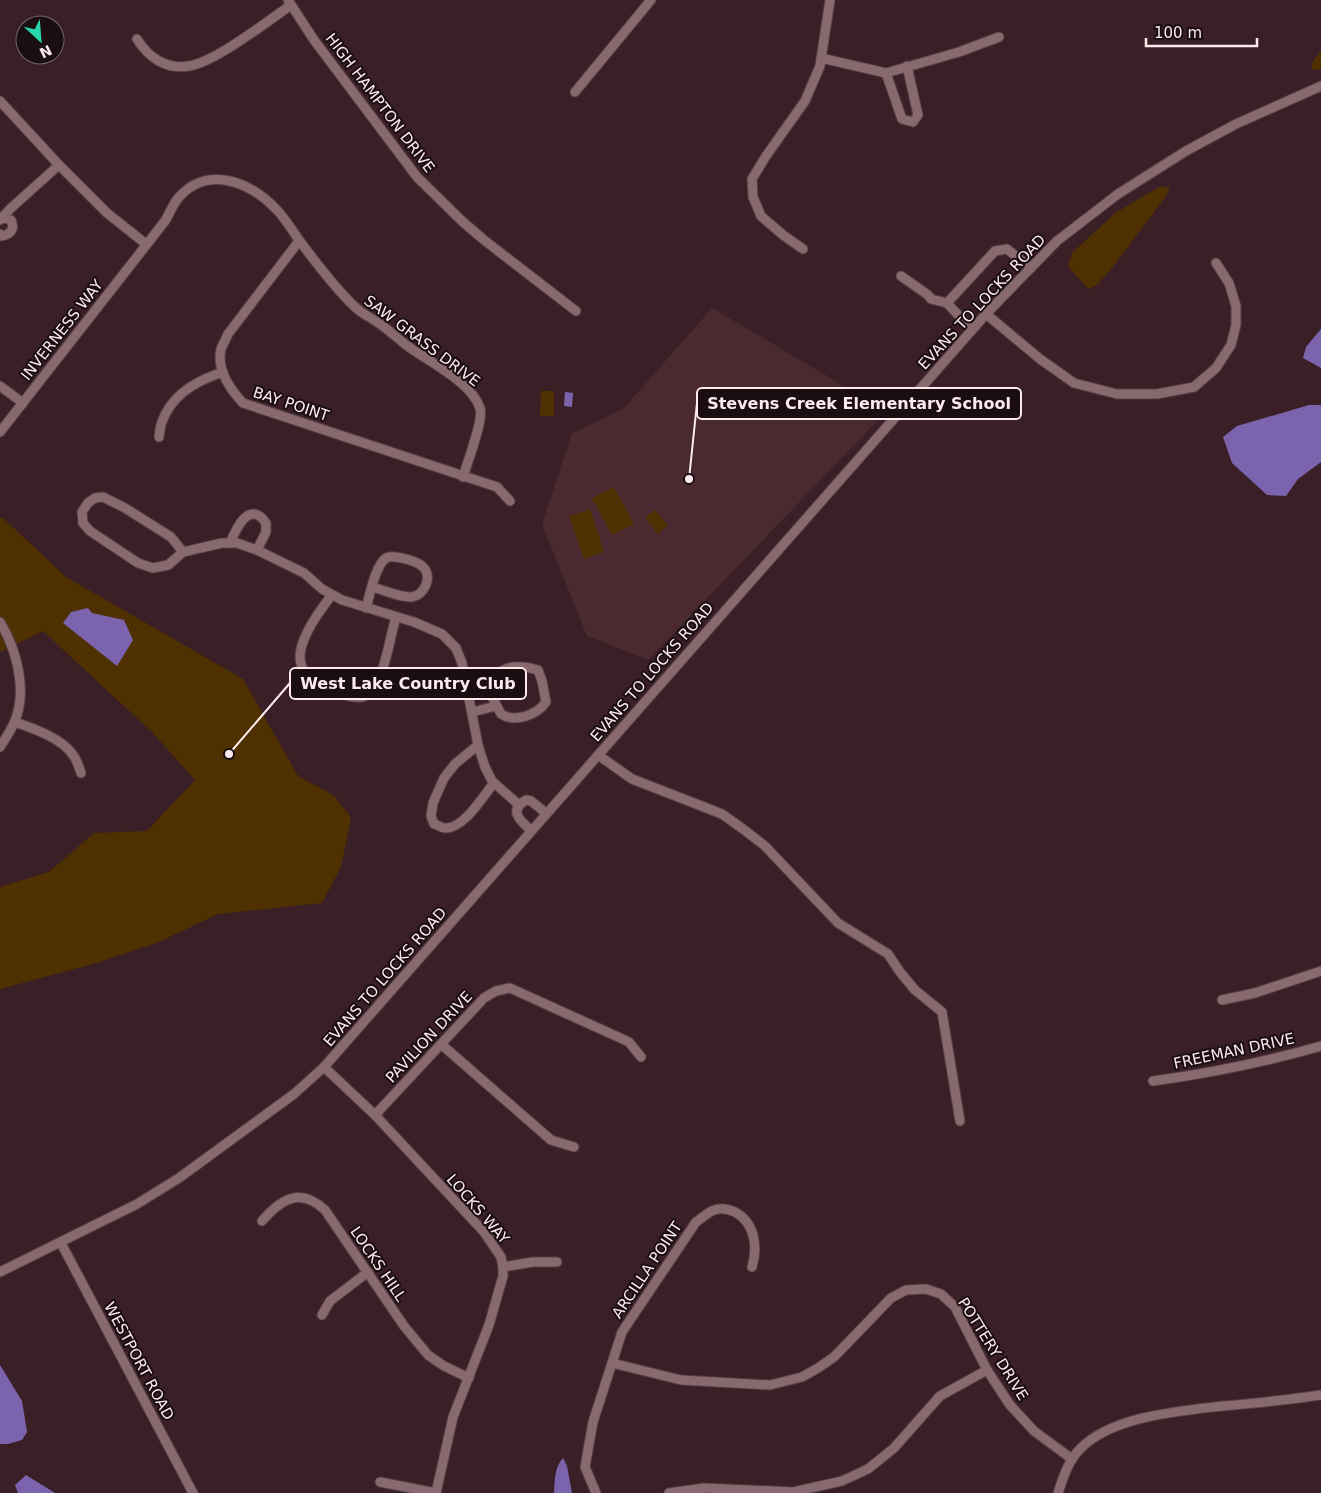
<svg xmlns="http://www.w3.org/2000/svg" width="1321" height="1493" font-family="'DejaVu Sans',sans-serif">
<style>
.built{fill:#4a2931}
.green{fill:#4e3001}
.water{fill:#7b63ad}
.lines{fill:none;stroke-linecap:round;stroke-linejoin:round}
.minor-casing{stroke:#553f45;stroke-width:11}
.minor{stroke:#88696f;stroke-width:9}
.labels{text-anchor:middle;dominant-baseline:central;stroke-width:4;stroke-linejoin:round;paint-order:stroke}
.street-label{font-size:15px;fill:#fdeaee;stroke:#1a0e11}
.leader{fill:none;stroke:#fdeaee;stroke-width:2}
.callout-dot{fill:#fdeaee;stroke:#1a0e11;stroke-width:2}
.callout{fill:#1a0e11;stroke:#fdeaee;stroke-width:2}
.callout-label{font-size:16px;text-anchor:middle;font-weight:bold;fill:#fdeaee}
</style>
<rect width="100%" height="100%" fill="#3a2026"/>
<polygon class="built" points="712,308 836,381 880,418 648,660 587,636 542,524 572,433 623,409"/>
<g class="green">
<polygon points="1321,51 1321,69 1312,70 1312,63"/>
<polygon points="1161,186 1170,188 1164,199 1112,268 1097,285 1088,289 1068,266 1072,253 1115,213"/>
<polygon points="541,391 554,391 554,416 540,416"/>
<polygon points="614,487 634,524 612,535 592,498"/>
<polygon points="590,509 604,552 584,559 569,516"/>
<polygon points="655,510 668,525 658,534 645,518"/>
<polygon points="2,517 66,577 243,679 298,776 333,795 351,817 341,867 322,903 218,914 159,942 93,964 0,989 0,887 49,872 94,833 147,831 195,780 153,733 43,631 0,652 0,519"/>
</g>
<g class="water">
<polygon points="1321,329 1321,368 1303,358 1306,347"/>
<polygon points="565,392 573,393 572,407 564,406"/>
<polygon points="1309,405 1321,405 1321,462 1298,479 1286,496 1267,495 1232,463 1223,437 1237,426"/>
<polygon points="88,608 92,613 124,620 133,640 117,666 63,623 71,612"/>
<polygon points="0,1365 22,1401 27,1432 22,1440 8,1444 0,1444"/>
<path d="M 563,1458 L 567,1466 L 572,1493 L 554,1493 C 555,1480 554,1468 563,1458 Z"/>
<polygon points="26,1475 55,1493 18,1493 15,1485"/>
</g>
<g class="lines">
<defs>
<g id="minor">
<polyline points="288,0 314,40 417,177 463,222 484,240 576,311"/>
<path d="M 137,39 C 148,57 166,70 189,66 C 215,62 268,21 291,5"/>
<polyline points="821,58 886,73 959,52 999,37"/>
<polyline points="886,73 902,119 913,122 918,115 907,66"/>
<polyline points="575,92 651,0"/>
<polyline points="0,101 59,165 107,213 146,244"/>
<polyline points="0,220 11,208 59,165"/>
<path d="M 0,234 L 2,236 C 11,234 15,229 11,220 L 3,218"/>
<path d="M 299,241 L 228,334 C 226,339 223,344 221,349 C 216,370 230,389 243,403 L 497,487 L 510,501"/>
<polyline points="803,249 783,235 761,216 753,197 752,179 766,156 805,101 820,66 830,0"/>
<polyline points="901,276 928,295 931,299 947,303 972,330"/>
<polyline points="947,303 995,251 1007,249 1031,268"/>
<polyline points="986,314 1040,359 1074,383 1117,394 1157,394 1194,387 1216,368 1231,345 1236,325 1236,306 1229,283 1216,263"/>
<polyline points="0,386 23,403"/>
<path d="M 0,432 L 165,221 C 170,213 174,201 181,195 C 209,166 249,182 274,207 C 284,216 291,229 299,240 C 316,263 334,287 355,307 C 361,313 370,317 377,322 C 388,329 398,339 409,347 C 430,362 472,383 480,408 C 484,420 467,463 463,477"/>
<path d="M 159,437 C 160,432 160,426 162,422 C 171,395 198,380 223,372"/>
<path d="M 230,543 C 236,529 249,499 266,523 L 266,532 L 257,550"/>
<polyline points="183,552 171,537 125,508 103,497 95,498 88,503 82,512 83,523 90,531 138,563 153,568 168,565 183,552 222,543 237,543 257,550 304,573 322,589 342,600 414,622 442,634 456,648 462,663 478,745 485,767 492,781 519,805"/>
<path d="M 332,595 C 320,610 299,638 300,659 C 301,664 304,673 307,677 C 311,683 320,685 327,688 C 339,693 363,705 373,690 C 385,673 390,637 396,617"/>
<path d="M 366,608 C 370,595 375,566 386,558 C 393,554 416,561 422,566 C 434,576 424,597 410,597 C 398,597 384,590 372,587"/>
<path d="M 0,622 C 17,650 28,692 14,723 C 10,732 5,739 0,747"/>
<path d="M 468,694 L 489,691 C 491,686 492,680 496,676 C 506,664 524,666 538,670 L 542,681 L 546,702 C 537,715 515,723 501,714 L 489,691"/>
<polyline points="472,712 496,706"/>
<path d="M 15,722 C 32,728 62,738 73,755 C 77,760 79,767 81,773"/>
<path d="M 478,745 L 455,764 L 444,778 L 433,803 L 431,816 L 434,824 C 438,825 442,828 445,828 C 464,829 483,796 494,783"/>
<polyline points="598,755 632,779 722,814 743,829 765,846 838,923 888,954 900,972 915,990 942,1012 960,1121"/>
<path d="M 531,830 C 520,821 508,810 526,800 L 531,801 L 546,813"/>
<polyline points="1222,1000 1255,993 1321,971"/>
<polyline points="442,1045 551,1140 574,1147"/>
<polyline points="324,1067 375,1115 484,1232 501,1257 503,1267 503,1276 489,1325 453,1417 436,1493"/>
<path d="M 1153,1081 C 1210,1073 1265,1062 1321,1046"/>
<polyline points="375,1115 484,998 496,991 510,988 629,1042 641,1057"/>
<path d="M 262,1221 C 281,1199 300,1187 325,1210 L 404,1326 L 428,1355 L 444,1366 L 469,1378"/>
<polyline points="61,1243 193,1493"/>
<polyline points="503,1267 533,1262 557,1262"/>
<polyline points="0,1272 137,1204 179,1178 294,1094 324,1067 986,314 1057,241 1118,194 1186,151 1236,124 1321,86"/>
<polyline points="322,1315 330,1301 368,1272"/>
<polyline points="612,1363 681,1380 770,1385 802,1377 818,1368 834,1357 891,1298 906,1290 926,1289 941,1294 955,1307 987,1370 1010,1405 1034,1431 1072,1459"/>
<polyline points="380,1482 436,1493"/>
<path d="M 596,1493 L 585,1467 L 593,1422 L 622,1332 L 696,1222 C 701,1219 707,1213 712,1211 C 720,1207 728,1209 735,1212 C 755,1223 758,1247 752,1267"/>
<polyline points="669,1493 704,1488 793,1492 842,1481 868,1469 894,1448 940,1396 987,1370"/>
<path d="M 1058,1493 C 1063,1478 1068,1461 1080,1449 C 1112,1416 1179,1411 1223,1406 C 1256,1403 1288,1400 1321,1395"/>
</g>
</defs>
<use href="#minor" class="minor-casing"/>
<use href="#minor" class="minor"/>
</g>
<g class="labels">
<g class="street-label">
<text transform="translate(380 103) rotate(53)">HIGH HAMPTON DRIVE</text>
<text transform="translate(982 302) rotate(-47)">EVANS TO LOCKS ROAD</text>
<text transform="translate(62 330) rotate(-52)">INVERNESS WAY</text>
<text transform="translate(422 341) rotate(37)">SAW GRASS DRIVE</text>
<text transform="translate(291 404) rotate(18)">BAY POINT</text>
<text transform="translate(652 672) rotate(-49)">EVANS TO LOCKS ROAD</text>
<text transform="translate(385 977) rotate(-49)">EVANS TO LOCKS ROAD</text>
<text transform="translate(429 1037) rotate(-47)">PAVILION DRIVE</text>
<text transform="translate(1234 1051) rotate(-12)">FREEMAN DRIVE</text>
<text transform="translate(478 1209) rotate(49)">LOCKS WAY</text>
<text transform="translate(378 1264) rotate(56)">LOCKS HILL</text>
<text transform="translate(647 1270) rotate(-56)">ARCILLA POINT</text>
<text transform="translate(993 1349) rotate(58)">POTTERY DRIVE</text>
<text transform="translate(139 1361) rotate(62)">WESTPORT ROAD</text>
</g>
</g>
<path class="leader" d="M689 479L697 403M229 754L290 683"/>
<g class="callout-dot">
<circle cx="689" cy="479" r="5"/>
<circle cx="229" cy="754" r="5"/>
</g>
<g class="callout">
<rect x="697" y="388" width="324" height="31" rx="5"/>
<rect x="290" y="668" width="236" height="31" rx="5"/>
</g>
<g class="callout-label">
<text x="859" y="409">Stevens Creek Elementary School</text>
<text x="408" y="689">West Lake Country Club</text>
</g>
<g transform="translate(40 40) rotate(154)"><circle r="24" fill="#1a0e11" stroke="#756669"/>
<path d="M0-4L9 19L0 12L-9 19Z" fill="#2ad5ac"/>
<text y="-8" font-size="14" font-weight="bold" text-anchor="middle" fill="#fdeaee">N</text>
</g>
<path d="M1146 38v8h111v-8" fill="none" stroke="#fdeaee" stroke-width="2.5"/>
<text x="1154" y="38" font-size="15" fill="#fdeaee" stroke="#1a0e11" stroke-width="4" paint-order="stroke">100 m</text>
</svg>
